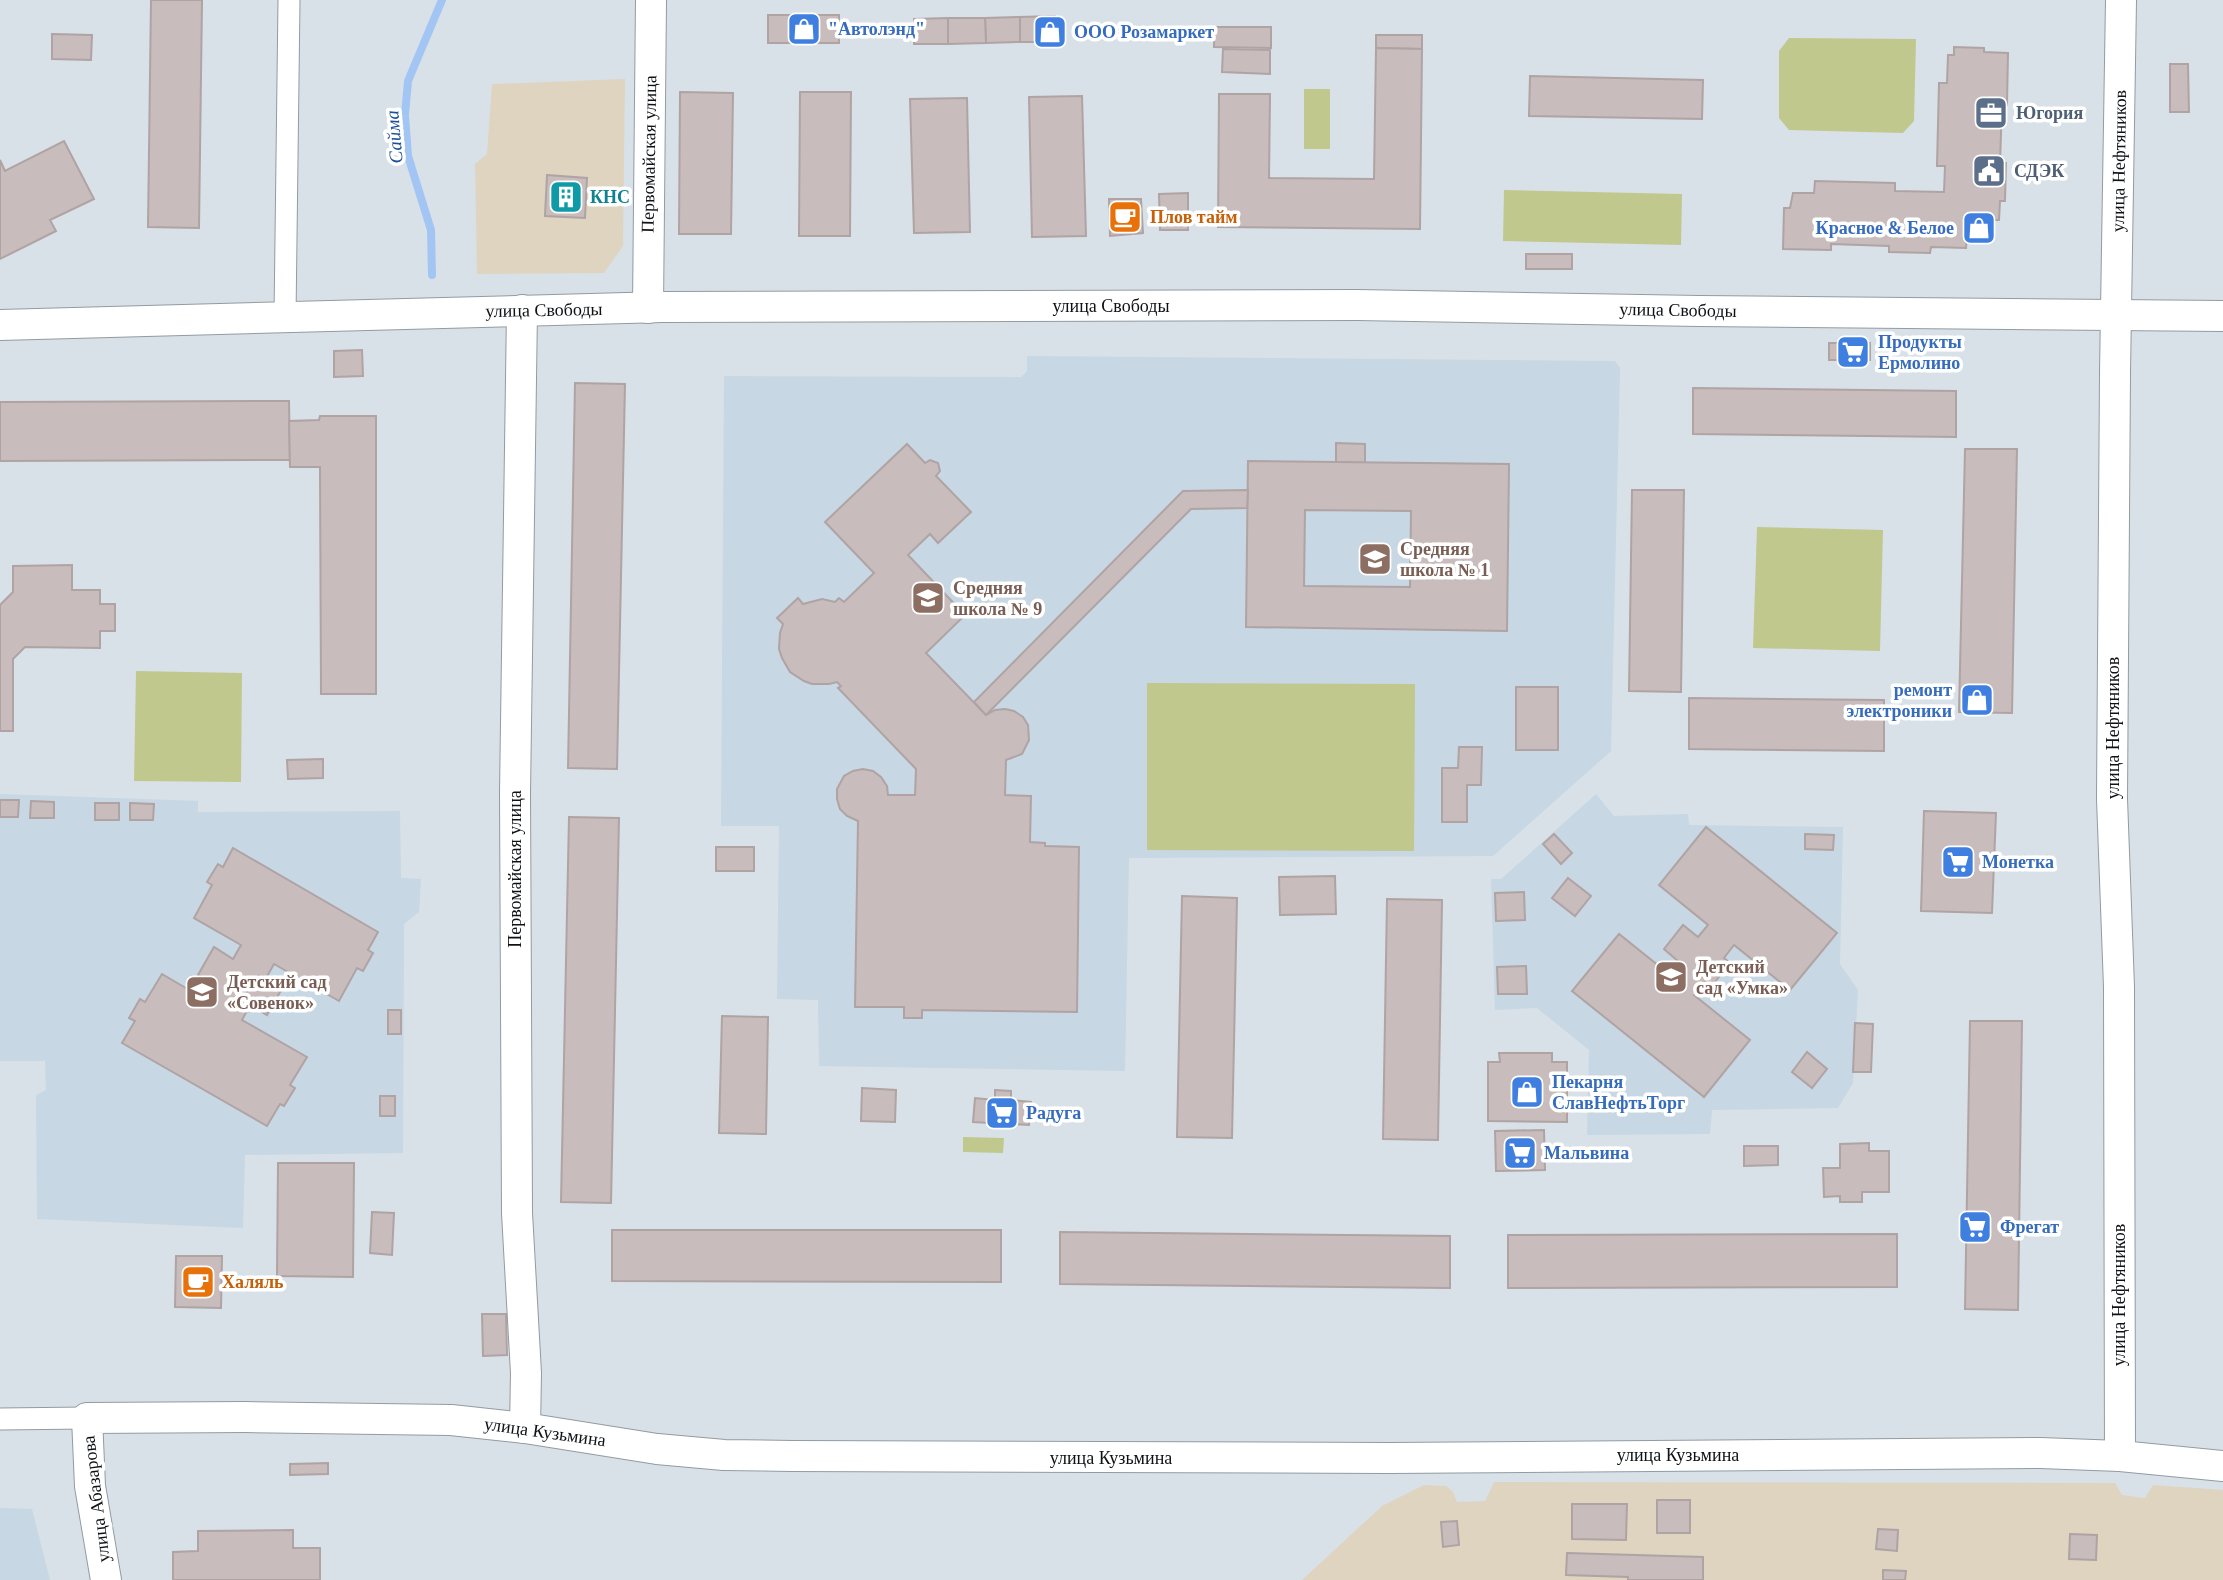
<svg xmlns="http://www.w3.org/2000/svg" width="2223" height="1580" font-family="'Times New Roman',serif">
<style>
.industrial{fill:#dfd4c0}
.built{fill:#c7d7e3}
.green{fill:#c0c88d}
.lines{fill:none;stroke-linecap:round;stroke-linejoin:round}
.stream{stroke:#a3c5f4;stroke-width:8}
.building{fill:#c8bcbc;stroke:#afa3a3;stroke-width:2;fill-rule:evenodd}
.street-casing{stroke:#939ba2;stroke-width:23}
.secondary-casing{stroke:#939ba2;stroke-width:32}
.street{stroke:#fff;stroke-width:21}
.secondary{stroke:#fff;stroke-width:30}
.labels{text-anchor:middle;dominant-baseline:central;stroke-width:7;stroke-linejoin:round;paint-order:stroke}
.shop-label{font-size:18px;font-weight:bold;fill:#366cbe;stroke:#fff;text-anchor:start}
.service-label{font-size:18px;font-weight:bold;fill:#4e5e75;stroke:#fff;text-anchor:start}
.street-label{font-size:18px;fill:#0f1215;stroke:#fff}
.culture-label{font-size:18px;font-weight:bold;fill:#0d838f;stroke:#fff;text-anchor:start}
.food-label{font-size:18px;font-weight:bold;fill:#c56008;stroke:#fff;text-anchor:start}
.education-label{font-size:18px;font-weight:bold;fill:#785e54;stroke:#fff;text-anchor:start}
.water-label{font-size:19px;font-style:italic;fill:#1d5095;stroke:#fff}
</style>
<rect width="100%" height="100%" fill="#d8e1e8"/>
<g class="industrial">
<polygon points="625,79 623,246 604,273 477,274 475,164 487,154 492,84"/>
<polygon points="1494,1482 2115,1483 2122,1495 2145,1498 2153,1485 2223,1490 2223,1580 1302,1580 1382,1506 1424,1485 1446,1486 1453,1492 1457,1502 1485,1501"/>
</g>
<g class="built">
<polygon points="1027,356 1615,361 1620,368 1611,751 1493,856 1129,858 1125,1071 819,1066 818,1000 777,999 779,826 721,826 724,376 1021,377 1027,371"/>
<polygon points="0,794 198,801 198,812 400,811 401,878 421,879 419,912 404,924 403,1153 245,1155 243,1228 37,1219 36,1095 46,1090 45,1061 0,1061"/>
<polygon points="1596,794 1614,816 1688,814 1689,825 1843,827 1840,964 1858,990 1853,1083 1838,1108 1712,1110 1710,1134 1587,1135 1589,1050 1537,1008 1495,1010 1491,879 1501,879"/>
<polygon points="0,1508 32,1509 50,1580 0,1580"/>
</g>
<g class="green">
<polygon points="1789,38 1916,39 1914,121 1903,133 1789,130 1779,118 1779,51"/>
<rect x="1304" y="89" width="26" height="60"/>
<polygon points="1504,190 1682,194 1681,245 1503,241"/>
<polygon points="1757,527 1883,530 1880,651 1753,648"/>
<polygon points="136,671 242,673 241,782 134,781"/>
<polygon points="1147,683 1415,684 1414,851 1147,850"/>
<polygon points="963,1137 1004,1138 1003,1153 963,1152"/>
</g>
<g class="lines">
<polyline class="stream" points="432,275 431,230 408,156 405,115 408,81 442,0"/>
</g>
<g class="building">
<polygon points="151,0 202,0 199,228 148,227"/>
<rect x="768" y="15" width="71" height="28"/>
<polygon points="1055,16 1056,42 1020,42 1020,17"/>
<polygon points="1020,17 1020,42 986,43 985,18"/>
<polygon points="948,18 948,44 914,44 914,19"/>
<polygon points="948,18 985,18 986,43 948,44"/>
<polygon points="1214,27 1271,27 1271,48 1214,47"/>
<polygon points="52,34 92,35 91,60 52,59"/>
<polygon points="1376,35 1422,35 1422,49 1376,48"/>
<polygon points="1954,47 1984,48 1984,52 2008,53 2007,105 2002,105 2000,163 2006,163 2005,201 2000,201 1999,220 1987,220 1986,237 1967,236 1966,248 1931,247 1930,253 1889,252 1889,246 1831,244 1831,250 1783,249 1784,208 1790,208 1793,193 1814,193 1815,181 1895,183 1895,191 1944,192 1945,166 1937,166 1939,83 1947,83 1948,55 1954,55"/>
<polygon points="1376,48 1422,49 1420,229 1218,227 1219,94 1270,94 1269,178 1374,179"/>
<polygon points="1223,49 1270,50 1270,74 1222,72"/>
<polygon points="2170,64 2188,64 2189,112 2170,112"/>
<polygon points="1530,76 1703,80 1702,119 1529,116"/>
<polygon points="680,92 733,93 731,234 679,234"/>
<polygon points="800,92 851,92 850,236 799,236"/>
<polygon points="1082,96 1086,236 1032,237 1029,97"/>
<polygon points="967,98 970,232 914,233 910,99"/>
<polygon points="64,141 94,199 50,220 56,231 0,259 0,160 5,171"/>
<polygon points="547,175 587,178 585,218 545,216"/>
<polygon points="1188,193 1188,230 1160,230 1159,194"/>
<polygon points="1109,199 1141,199 1143,233 1110,236"/>
<rect x="1526" y="254" width="46" height="15"/>
<rect x="1829" y="343" width="41" height="17"/>
<polygon points="362,350 363,376 334,377 334,351"/>
<polygon points="575,383 625,384 617,769 568,768"/>
<polygon points="1693,388 1956,391 1956,437 1693,434"/>
<polygon points="289,401 290,460 0,461 0,402"/>
<polygon points="320,416 376,416 376,694 321,694 320,467 290,467 289,421 319,420"/>
<polygon points="1336,443 1365,444 1365,463 1336,462"/>
<polygon points="907,444 925,463 930,460 938,463 940,471 936,476 971,512 938,543 930,534 908,555 965,615 926,653 986,715 995,710 1005,709 1014,711 1023,717 1028,725 1029,740 1022,754 1006,760 1005,795 1031,796 1030,842 1045,843 1045,846 1079,847 1077,1012 922,1010 922,1018 904,1018 904,1007 855,1007 858,821 847,816 840,809 837,799 837,789 844,776 853,771 863,769 873,771 881,777 887,786 888,795 915,795 916,769 838,688 841,686 837,682 829,684 812,684 804,681 790,672 782,658 779,649 780,633 783,624 777,618 798,598 803,604 822,599 835,602 839,598 844,602 874,573 825,522"/>
<polygon points="1965,449 2017,449 2012,713 1959,712"/>
<path d="M 1248,461 L 1509,464 L 1507,631 L 1246,627 ZM 1305,510 L 1411,511 L 1410,587 L 1304,586 Z"/>
<polygon points="1248,490 1247,508 1191,509 986,715 974,702 1183,491"/>
<polygon points="1632,490 1684,490 1681,692 1629,691"/>
<polygon points="72,565 72,590 100,590 100,604 115,604 115,631 100,631 100,648 25,647 13,659 13,731 0,731 0,605 13,592 13,566"/>
<rect x="1516" y="687" width="42" height="63"/>
<polygon points="1689,698 1884,700 1884,751 1689,749"/>
<polygon points="1459,747 1482,747 1481,785 1467,785 1467,822 1442,822 1442,768 1458,768"/>
<polygon points="323,759 323,778 288,779 287,760"/>
<polygon points="0,800 19,800 18,817 0,817"/>
<polygon points="31,801 54,802 54,818 30,818"/>
<rect x="95" y="803" width="24" height="17"/>
<polygon points="130,803 154,804 153,820 130,820"/>
<polygon points="1924,811 1996,813 1992,913 1921,911"/>
<polygon points="569,817 619,818 611,1203 561,1202"/>
<polygon points="1706,827 1837,933 1790,990 1734,945 1724,958 1730,963 1711,987 1704,982 1694,995 1750,1040 1704,1097 1572,991 1619,934 1669,974 1679,962 1664,949 1683,925 1698,937 1708,925 1659,885"/>
<polygon points="1554,834 1572,853 1561,864 1543,844"/>
<polygon points="1805,834 1834,835 1833,850 1805,849"/>
<rect x="716" y="847" width="38" height="24"/>
<polygon points="233,848 378,932 368,950 373,953 363,971 357,968 339,1001 274,964 266,978 283,987 267,1015 250,1005 242,1020 307,1057 290,1085 295,1088 284,1106 280,1104 267,1126 122,1043 135,1021 129,1018 140,999 145,1002 162,974 208,1001 217,986 198,975 214,947 233,959 241,945 194,918 212,885 207,882 218,864 223,867"/>
<polygon points="1335,876 1336,914 1280,915 1279,877"/>
<polygon points="1568,878 1591,896 1575,916 1552,898"/>
<polygon points="1524,892 1525,920 1496,921 1495,893"/>
<polygon points="1182,896 1237,898 1232,1138 1177,1137"/>
<polygon points="1387,899 1442,900 1438,1140 1383,1139"/>
<polygon points="1526,966 1527,994 1498,994 1497,967"/>
<rect x="388" y="1010" width="13" height="24"/>
<polygon points="722,1016 768,1017 766,1134 719,1133"/>
<polygon points="1970,1021 2022,1021 2018,1310 1965,1309"/>
<polygon points="1855,1023 1873,1024 1871,1072 1853,1072"/>
<polygon points="1807,1052 1827,1069 1812,1088 1792,1072"/>
<polygon points="1499,1053 1552,1053 1552,1062 1567,1062 1567,1122 1488,1121 1488,1062 1500,1062"/>
<polygon points="862,1088 896,1090 895,1122 861,1121"/>
<polygon points="995,1090 1011,1091 1011,1100 1031,1102 1029,1125 973,1122 975,1098 995,1100"/>
<rect x="380" y="1096" width="15" height="20"/>
<polygon points="1544,1130 1545,1170 1496,1171 1495,1131"/>
<polygon points="1869,1143 1869,1151 1889,1151 1889,1192 1862,1192 1862,1202 1840,1202 1840,1196 1824,1197 1823,1168 1840,1168 1840,1144"/>
<polygon points="1744,1146 1778,1146 1778,1165 1744,1166"/>
<polygon points="278,1163 354,1163 353,1277 277,1276"/>
<polygon points="372,1212 394,1213 392,1255 370,1253"/>
<polygon points="612,1230 1001,1230 1001,1282 612,1281"/>
<polygon points="1060,1232 1450,1236 1450,1288 1060,1284"/>
<polygon points="1897,1234 1897,1287 1508,1288 1508,1235"/>
<polygon points="176,1256 222,1256 221,1308 175,1307"/>
<polygon points="482,1314 506,1314 507,1355 483,1356"/>
<polygon points="328,1463 328,1474 290,1475 290,1464"/>
<rect x="1657" y="1500" width="33" height="33"/>
<polygon points="1572,1504 1627,1504 1626,1540 1572,1539"/>
<polygon points="1457,1521 1459,1545 1443,1547 1441,1522"/>
<polygon points="1878,1529 1898,1530 1897,1551 1876,1549"/>
<polygon points="293,1530 293,1548 320,1548 320,1580 173,1580 173,1552 198,1551 198,1531"/>
<polygon points="2070,1534 2097,1535 2096,1560 2069,1559"/>
<polygon points="1567,1553 1703,1557 1703,1580 1628,1580 1628,1577 1566,1575"/>
<polygon points="1883,1570 1906,1571 1905,1580 1883,1580"/>
</g>
<g class="lines">
<defs>
<g id="street">
<polyline points="285,317 289,0"/>
<polyline points="0,1419 87,1418"/>
</g>
<g id="secondary">
<polyline points="648,308 651,0"/>
<polyline points="522,310 515,793 517,1213 526,1373 525,1428"/>
<polyline points="0,325 663,307 1357,305 1699,311 2223,316"/>
<polyline points="2120,1456 2119,987 2112,799 2115,373 2121,0"/>
<polyline points="106,1580 90,1486 87,1418 245,1417 451,1420 525,1428 657,1449 724,1455 792,1456 1389,1458 2040,1453 2120,1456 2223,1466"/>
</g>
</defs>
<use href="#street" class="street-casing"/>
<use href="#secondary" class="secondary-casing"/>
<use href="#street" class="street"/>
<use href="#secondary" class="secondary"/>
</g>
<defs>
<symbol id="shop-square" viewBox="-11 -11 22 22"><rect x="-9" y="-9" width="18" height="18" rx="4" fill="#3f7fe0" stroke="#fff"/><path d="M-5-2.5h2.3a2.7 3.5 0 0 1 5.4 0H5L5.5 6h-11ZM-1.5-2.5h3a1.5 2.3 0 0 0-3 0Z" fill="#fff"/></symbol>
<symbol id="office-square" viewBox="-11 -11 22 22"><rect x="-9" y="-9" width="18" height="18" rx="4" fill="#5c6f8a" stroke="#fff"/><path d="M-6-3h4V-5.5h4V-3h4V5H-6ZM-1-4.5V-3h2v-1.5ZM-6 0V1H6V0Z" fill="#fff"/></symbol>
<symbol id="civic-square" viewBox="-11 -11 22 22"><rect x="-9" y="-9" width="18" height="18" rx="4" fill="#5c6f8a" stroke="#fff"/><path d="M-.6-6.5H3V-4.5H.6V-3L4-1V1h2V6H-6V1h2V-1L-.6-3ZM-1.2 2.5V6h2.4V2.5Z" fill="#fff"/></symbol>
<symbol id="building-square" viewBox="-11 -11 22 22"><rect x="-9" y="-9" width="18" height="18" rx="4" fill="#0f9aa8" stroke="#fff"/><path d="M-4-6H4V6H1V3H-1V6H-4ZM-2.5-4.3h1.7v1.8h-1.7ZM.8-4.3h1.7v1.8H.8ZM-2.5-1h1.7V.8h-1.7ZM.8-1h1.7V.8H.8Z" fill="#fff"/></symbol>
<symbol id="cafe-square" viewBox="-11 -11 22 22"><rect x="-9" y="-9" width="18" height="18" rx="4" fill="#e8710a" stroke="#fff"/><path d="M-5.5-4.5H6V0H3Q3 3.5 0 3.5H-2.5Q-5.5 3.5-5.5 0ZM3-3.2v2h1.7v-2ZM-6 4.5H4V6H-6Z" fill="#fff"/></symbol>
<symbol id="supermarket-square" viewBox="-11 -11 22 22"><rect x="-9" y="-9" width="18" height="18" rx="4" fill="#3f7fe0" stroke="#fff"/><path d="M-6-5.5h2.5l.6 2H6L4.5 2H-2.5L-4.4-4H-6ZM-1.5 3.2a1.3 1.3 0 1 0 .1 0ZM3 3.2a1.3 1.3 0 1 0 .1 0Z" fill="#fff"/></symbol>
<symbol id="school-square" viewBox="-11 -11 22 22"><rect x="-9" y="-9" width="18" height="18" rx="4" fill="#8d6e63" stroke="#fff"/><path d="M0-5L7-2L0 1L-7-2ZM-4 1L0 2.5L4 1V4Q0 6-4 4Z" fill="#fff"/></symbol>
</defs>
<g fill-rule="evenodd">
<use href="#shop-square" x="785" y="10" width="38" height="38"/>
<use href="#shop-square" x="1031" y="13" width="38" height="38"/>
<use href="#office-square" x="1972" y="94" width="38" height="38"/>
<use href="#civic-square" x="1970" y="152" width="38" height="38"/>
<use href="#building-square" x="547" y="178" width="38" height="38"/>
<use href="#cafe-square" x="1106" y="198" width="38" height="38"/>
<use href="#shop-square" x="1960" y="209" width="38" height="38"/>
<use href="#supermarket-square" x="1834" y="333" width="38" height="38"/>
<use href="#school-square" x="1356" y="540" width="38" height="38"/>
<use href="#school-square" x="909" y="579" width="38" height="38"/>
<use href="#shop-square" x="1958" y="681" width="38" height="38"/>
<use href="#supermarket-square" x="1939" y="843" width="38" height="38"/>
<use href="#school-square" x="1652" y="958" width="38" height="38"/>
<use href="#school-square" x="183" y="973" width="38" height="38"/>
<use href="#shop-square" x="1508" y="1073" width="38" height="38"/>
<use href="#supermarket-square" x="983" y="1094" width="38" height="38"/>
<use href="#supermarket-square" x="1501" y="1134" width="38" height="38"/>
<use href="#supermarket-square" x="1956" y="1208" width="38" height="38"/>
<use href="#cafe-square" x="179" y="1263" width="38" height="38"/>
</g>
<g class="labels">
<g class="shop-label">
<text x="828" y="29">"Автолэнд"</text>
<text x="1074" y="32">ООО Розамаркет</text>
<text x="1954" y="228" text-anchor="end">Красное &amp; Белое</text>
<text x="1878" y="342">Продукты<tspan x="1878" dy="21">Ермолино</tspan></text>
<text x="1952" y="690" text-anchor="end">ремонт<tspan x="1952" dy="21">электроники</tspan></text>
<text x="1982" y="862">Монетка</text>
<text x="1552" y="1082">Пекарня<tspan x="1552" dy="21">СлавНефтьТорг</tspan></text>
<text x="1026" y="1113">Радуга</text>
<text x="1544" y="1153">Мальвина</text>
<text x="2000" y="1227">Фрегат</text>
</g>
<g class="service-label">
<text x="2016" y="113">Югория</text>
<text x="2014" y="171">СДЭК</text>
</g>
<g class="street-label">
<text transform="translate(649 154) rotate(-89)">Первомайская улица</text>
<text transform="translate(2119 161) rotate(-89)">улица Нефтяников</text>
<text x="1111" y="306">улица Свободы</text>
<text transform="translate(544 310) rotate(-1)">улица Свободы</text>
<text transform="translate(1678 310) rotate(1)">улица Свободы</text>
<text transform="translate(2113 728) rotate(-90)">улица Нефтяников</text>
<text transform="translate(515 869) rotate(-90)">Первомайская улица</text>
<text transform="translate(2119 1295) rotate(-90)">улица Нефтяников</text>
<text transform="translate(545 1432) rotate(8)">улица Кузьмина</text>
<text x="1678" y="1455">улица Кузьмина</text>
<text x="1111" y="1458">улица Кузьмина</text>
<text transform="translate(96 1499) rotate(-97)">улица Абазарова</text>
</g>
<g class="culture-label">
<text x="590" y="197">КНС</text>
</g>
<g class="food-label">
<text x="1150" y="217">Плов тайм</text>
<text x="222" y="1282">Халяль</text>
</g>
<g class="education-label">
<text x="1400" y="549">Средняя<tspan x="1400" dy="21">школа № 1</tspan></text>
<text x="953" y="588">Средняя<tspan x="953" dy="21">школа № 9</tspan></text>
<text x="1696" y="967">Детский<tspan x="1696" dy="21">сад «Умка»</tspan></text>
<text x="227" y="982">Детский сад<tspan x="227" dy="21">«Совенок»</tspan></text>
</g>
<g class="water-label">
<text transform="translate(394 137) rotate(-95)">Сайма</text>
</g>
</g>
</svg>
